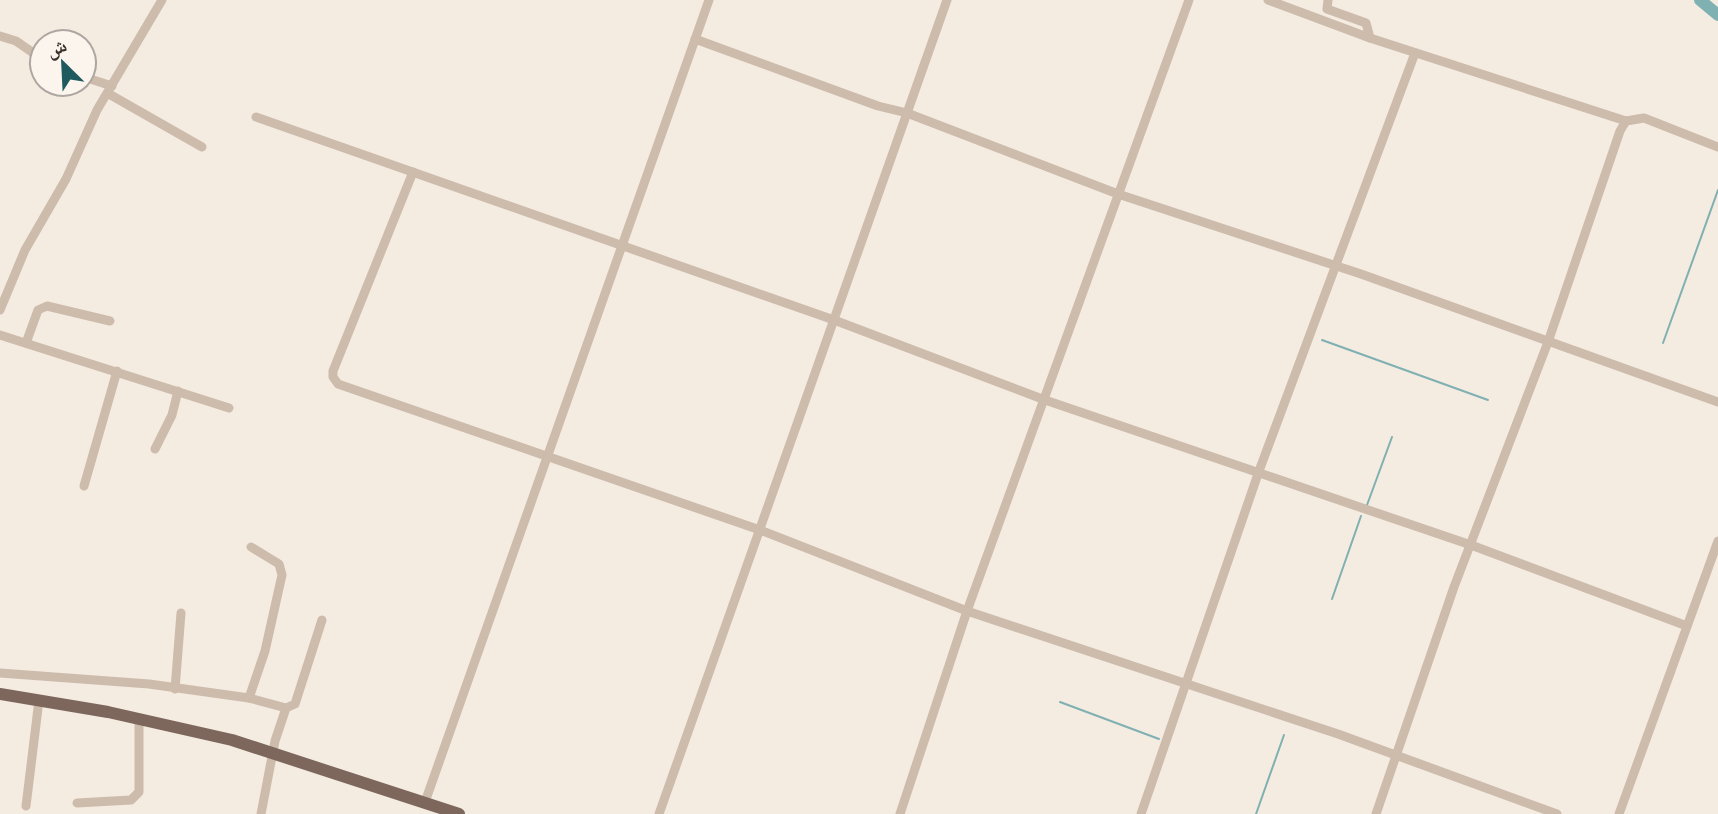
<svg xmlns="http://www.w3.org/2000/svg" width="1718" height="814" font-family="'DM Sans','Noto Naskh Arabic',sans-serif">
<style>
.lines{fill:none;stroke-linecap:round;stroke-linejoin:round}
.stream{stroke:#7fb0b2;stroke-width:2}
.river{stroke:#7fb0b2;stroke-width:12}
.minor{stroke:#cdbbac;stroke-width:9}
.major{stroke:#7d675c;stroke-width:12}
</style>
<rect width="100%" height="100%" fill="#f4ebe1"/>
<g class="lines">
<g class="stream">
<polyline points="1322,340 1488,400"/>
<polyline points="1663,343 1718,190"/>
<polyline points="1367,505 1392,437"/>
<polyline points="1332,599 1361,516"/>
<polyline points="1060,702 1159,739"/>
<polyline points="1256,814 1284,735"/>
</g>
<polyline class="river" points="1700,0 1718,15"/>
<g class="minor">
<polyline points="1268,0 1370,38 1626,121"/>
<polyline points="1328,0 1327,9 1366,23 1370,38"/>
<polyline points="0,36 16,41 42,59"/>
<polyline points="695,39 878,106 907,113 1118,194 1361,274 1718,402"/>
<polyline points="84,77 112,86"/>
<polyline points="109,94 202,147"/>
<polyline points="256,117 834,320 1045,400 1471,545 1687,626"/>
<polyline points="413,172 333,371 333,377 338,384 760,530 967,611 1338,734 1557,814"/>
<polyline points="0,310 25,250 66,179 97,110 162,0"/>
<polyline points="0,335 229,408"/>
<polyline points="26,343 38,310 47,306 110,321"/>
<polyline points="155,449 172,415 178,391"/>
<polyline points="84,486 117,371"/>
<polyline points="0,673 149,684 249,698 286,708 275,741 261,814"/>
<polyline points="175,689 181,613"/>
<polyline points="249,698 265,651 282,575 279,564 251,547"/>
<polyline points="286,708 295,704 322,620"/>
<polyline points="425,802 709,0"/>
<polyline points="77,803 131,800 139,792 139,719"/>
<polyline points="26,806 39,700"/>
<polyline points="659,814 947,0"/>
<polyline points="900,814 967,611 1189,0"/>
<polyline points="1141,814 1259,471 1415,53"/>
<polyline points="1376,814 1454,587 1548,342 1620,131 1626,121 1644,118 1718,147"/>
<polyline points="1619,814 1718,541"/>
</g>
<polyline class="major" points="0,694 108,712 232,740 459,814"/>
</g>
<g transform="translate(63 63) rotate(336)"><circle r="33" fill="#fbf5ee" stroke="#aea6a0" stroke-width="2"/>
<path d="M0-5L12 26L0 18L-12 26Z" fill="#1f5a5e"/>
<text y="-10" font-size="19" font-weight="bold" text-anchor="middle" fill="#3b302b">ش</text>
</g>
</svg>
